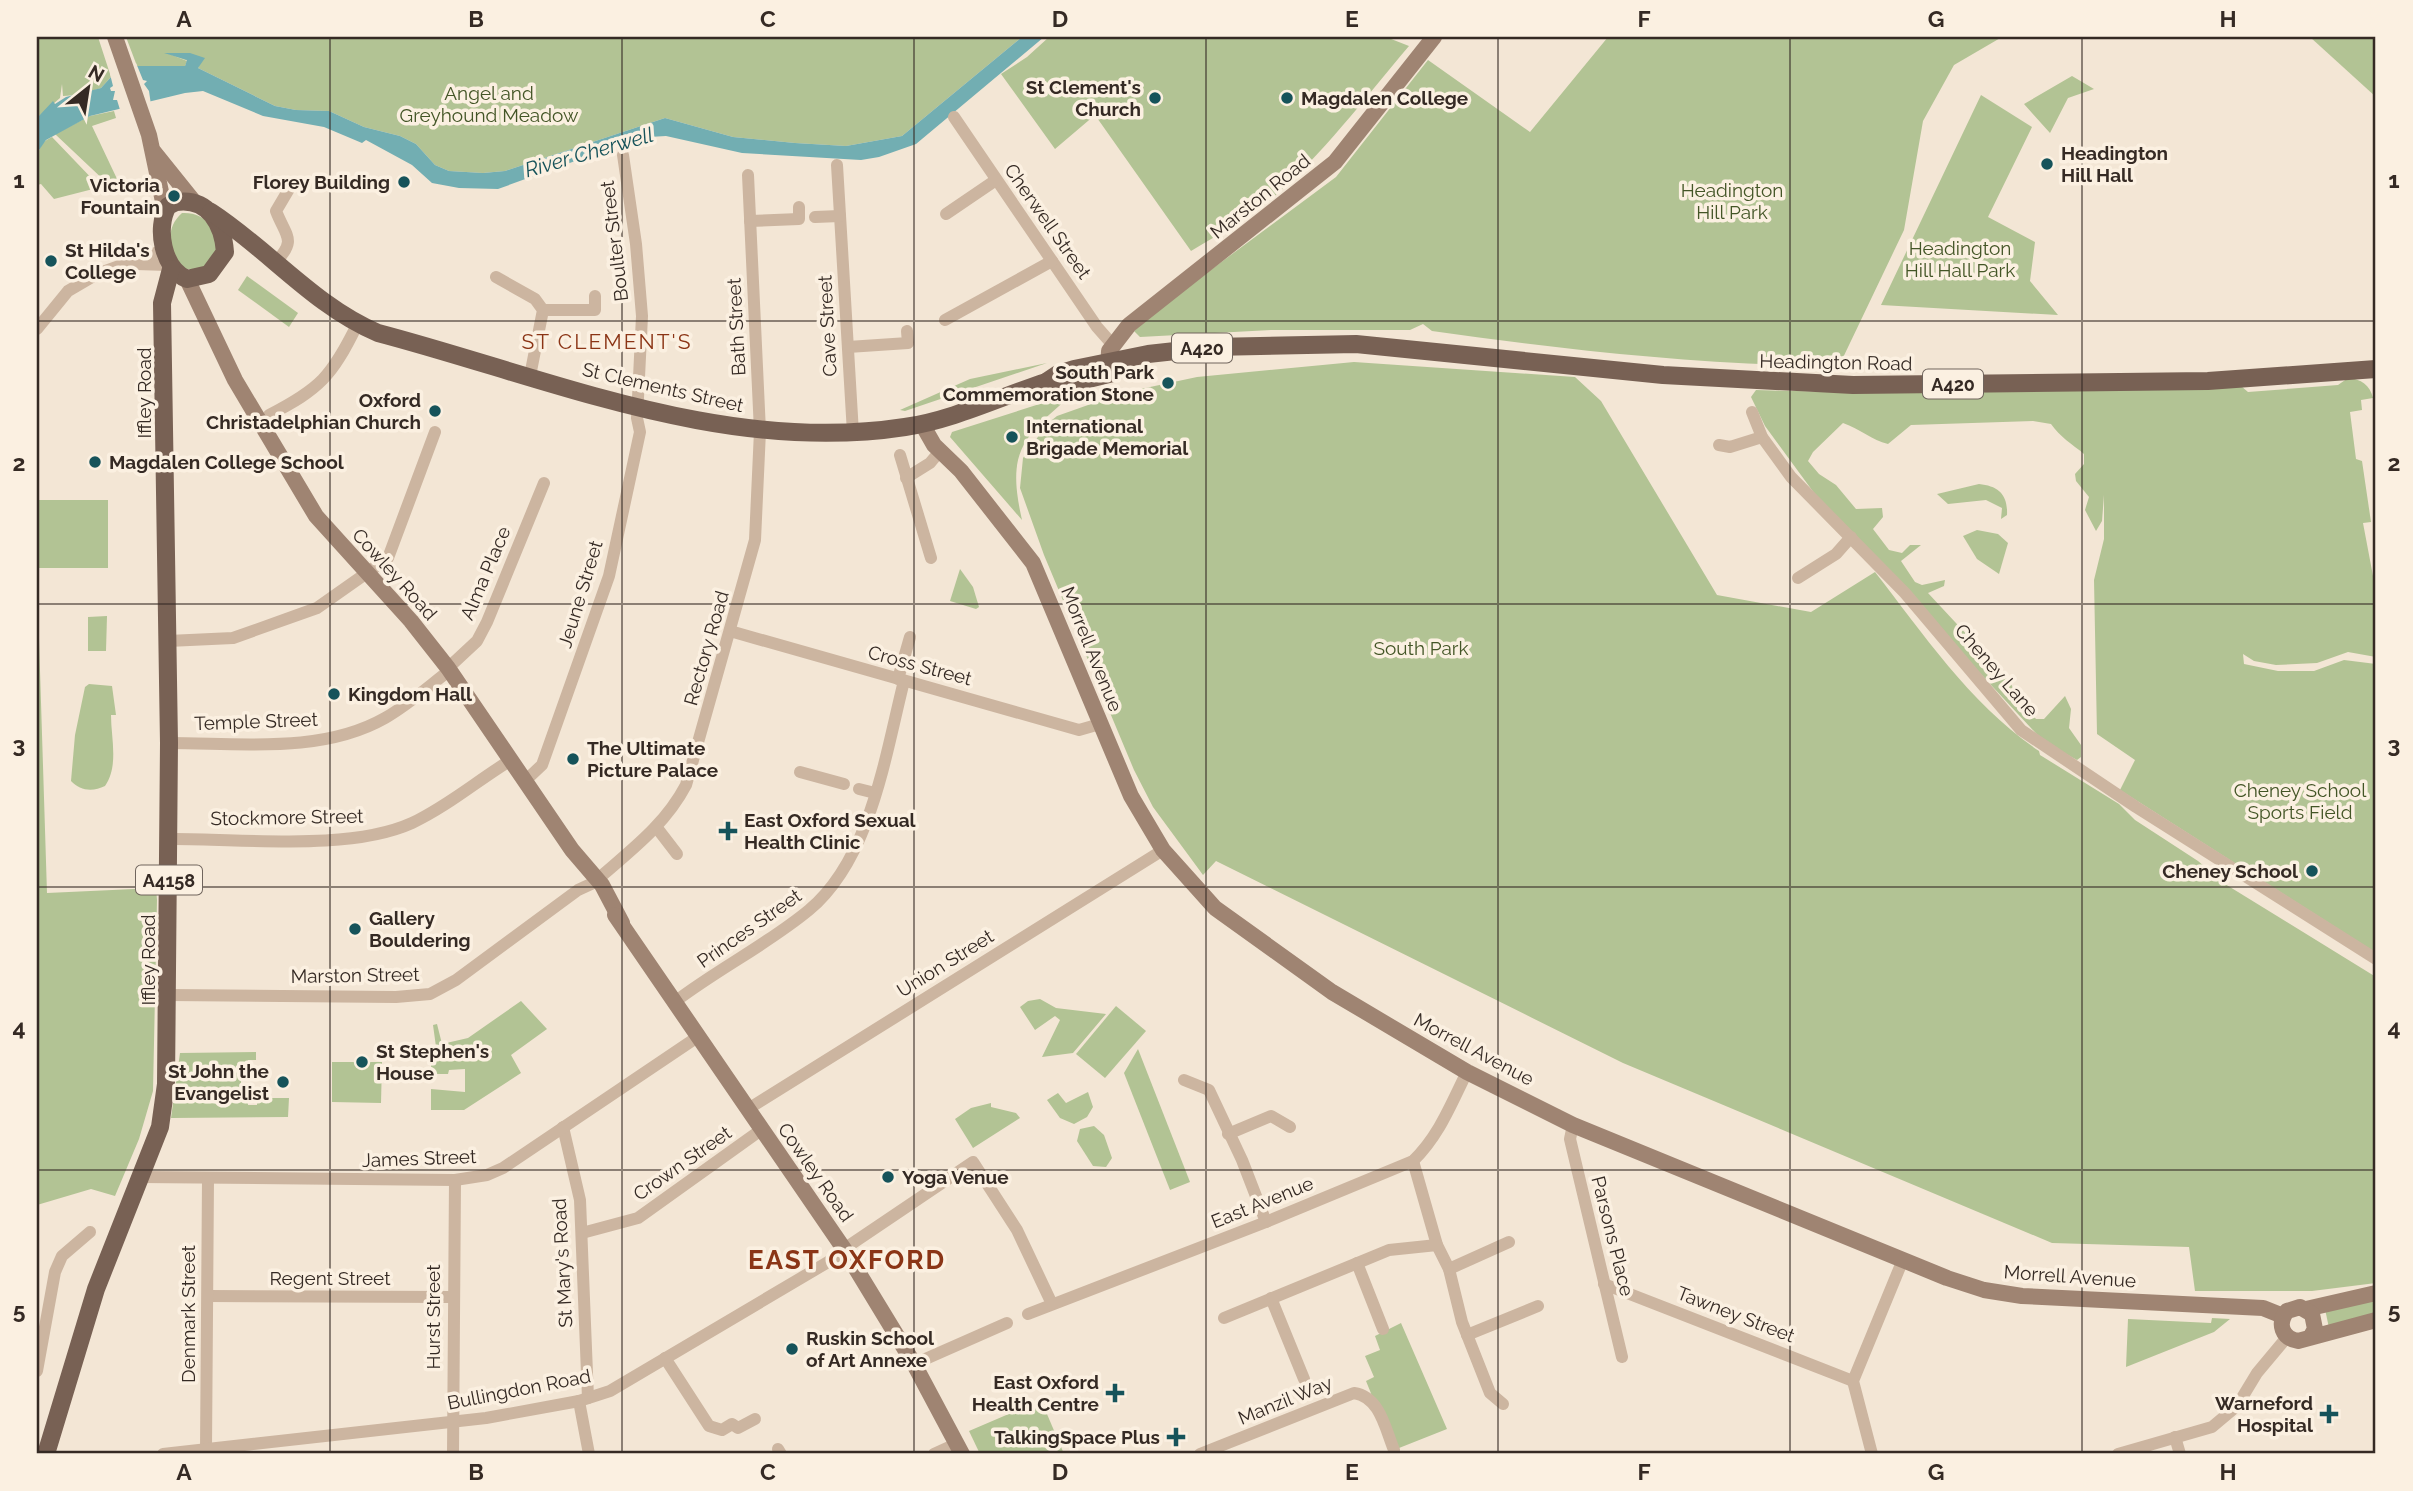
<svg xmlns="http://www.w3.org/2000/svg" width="2413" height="1491" font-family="Raleway,sans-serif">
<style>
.green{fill:#b2c394}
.water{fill:#72aeb2}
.pier{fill:#f3e6d5}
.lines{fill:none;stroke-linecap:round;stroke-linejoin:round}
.street{stroke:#ccb5a0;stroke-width:12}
.secondary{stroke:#9f8472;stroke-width:16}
.primary{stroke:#786154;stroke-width:18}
.grid{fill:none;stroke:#352a24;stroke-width:2;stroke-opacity:0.55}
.poi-dot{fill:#16535a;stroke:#fbf0e1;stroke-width:2.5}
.labels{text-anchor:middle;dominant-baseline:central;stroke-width:7;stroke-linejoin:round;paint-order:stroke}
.shield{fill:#fbf0e1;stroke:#70655d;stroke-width:2}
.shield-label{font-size:18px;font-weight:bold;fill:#352a24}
.poi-label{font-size:19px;font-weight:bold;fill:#352a24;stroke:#fbf0e1;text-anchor:start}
.park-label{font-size:19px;fill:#435526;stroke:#fbf0e1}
.street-label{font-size:19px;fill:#352a24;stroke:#fbf0e1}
.water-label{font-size:21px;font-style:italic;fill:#16535a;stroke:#fbf0e1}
.neighbourhood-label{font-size:21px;letter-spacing:2px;fill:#8b3516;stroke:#fbf0e1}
.district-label{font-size:26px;font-weight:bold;letter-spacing:2px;fill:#8b3516;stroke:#fbf0e1}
.neatline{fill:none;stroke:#352a24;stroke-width:2.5}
.grid-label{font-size:23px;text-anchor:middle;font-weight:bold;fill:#352a24}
</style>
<rect width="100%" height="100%" fill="#f3e6d5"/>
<g class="green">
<path d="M 37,37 L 98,37 L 111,77 L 101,88 C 89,92 74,96 63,96 L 62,84 L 60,98 L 38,117 Z"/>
<polygon points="126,37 1022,37 902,136 846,146 795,143 733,137 665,118 505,171 483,173 449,171 435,165 416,144 400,136 364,127 329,111 296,110 275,106 198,68 199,65 167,53 187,61 185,66 137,66"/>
<path d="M 1049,37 L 1386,37 L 1409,46 C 1363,100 1319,160 1264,205 C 1242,223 1215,236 1191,251 L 1095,115 L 1055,149 L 1001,74 L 1027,57 Z"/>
<path d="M 1608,37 L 2002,37 L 1954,65 L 1923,121 L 1904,230 L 1839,366 C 1701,365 1568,350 1432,331 L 1423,324 L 1410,330 L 1271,330 L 1140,337 L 1134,331 L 1154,312 L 1336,177 L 1428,60 L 1530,132 Z"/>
<polygon points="2310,37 2376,37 2376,97"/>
<polygon points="2072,76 2094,89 2068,98 2050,133 2024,104"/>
<polygon points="1981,95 2032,127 1988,217 2035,242 2030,281 2058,315 1881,305"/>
<polygon points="114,111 116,118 92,126 118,181 108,184 55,134 90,116"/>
<path d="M 52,137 L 99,186 L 97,188 L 54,199 L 41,184 L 37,185 C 37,167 33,145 52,137 Z"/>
<path d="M 182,213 C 208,212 212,229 219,250 L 202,269 L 182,269 C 171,250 163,230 182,213 Z"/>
<polygon points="247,276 298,313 289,327 238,290"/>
<path d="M 1354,362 L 1575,377 L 1601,401 L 1717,595 L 1811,612 L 1875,572 C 1924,635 1972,706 2039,751 L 2040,755 L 2119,804 L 2135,820 L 2198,861 L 2225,884 L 2376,977 L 2376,1283 L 2312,1291 L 2195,1291 L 2189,1247 L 2052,1243 L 1623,1063 L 1216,861 L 1203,875 L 1153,807 L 1134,770 L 1044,555 L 1020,488 L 1023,458 L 1047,424 L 1057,416 L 1122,393 L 1197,377 Z"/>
<polygon points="1047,363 905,411 900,410 970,379"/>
<path d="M 2348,378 C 2361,379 2370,385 2373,398 L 2361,400 L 2362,410 L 2350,412 L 2356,459 L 2362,461 L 2371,522 L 2363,523 L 2373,576 L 2376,576 L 2376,657 L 2348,652 L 2317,663 L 2276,665 L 2254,661 L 2243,654 L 2244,664 L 2278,671 L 2314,671 L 2344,660 L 2376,664 L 2376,953 L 2120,790 L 2135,760 L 2097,734 L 2094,580 L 2104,539 L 2104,495 L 2102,521 L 2096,531 L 2085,510 L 2089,497 L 2076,481 L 2075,474 L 2084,464 L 2084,454 C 2072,444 2060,437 2051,424 L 2033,421 L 1911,425 L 1888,444 C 1872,440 1860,429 1843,423 L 1813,452 L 1808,461 L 1819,474 L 1836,485 L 1856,509 L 1882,508 L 1883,517 L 1873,529 L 1889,550 L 1902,553 L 1910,545 L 1921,545 L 1901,561 L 1915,582 L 1922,585 L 1945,580 L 1944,586 L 1928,593 L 2010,681 L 2016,696 L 2036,719 L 2044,719 L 2065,696 L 2071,709 L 2069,728 L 2081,745 L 2081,757 L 2077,760 L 2044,742 L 1820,501 L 1765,426 L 1751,397 L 1756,390 L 1870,393 L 2241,386 L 2248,392 L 2338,385 Z"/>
<path d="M 1074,393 C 1023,437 1006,450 1022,520 L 950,437 L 952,432 Z"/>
<path d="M 1979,484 C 1998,486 2008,494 2007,515 L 2001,519 L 2002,508 L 1986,500 L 1948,504 L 1937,494 Z"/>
<rect x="37" y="500" width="71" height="68"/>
<polygon points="1977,530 1998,534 2008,543 1999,574 1977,559 1963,536"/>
<polygon points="960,569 973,587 979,607 976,609 950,601"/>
<polygon points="37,575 47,893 156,888 157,900 153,1091 139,1139 115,1196 91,1189 37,1205"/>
<polygon points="107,616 106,651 88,651 88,617"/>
<path d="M 89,684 L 112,686 L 116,715 L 111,715 C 111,738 119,766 105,786 C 93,792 80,791 71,781 L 75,735 L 85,687 Z"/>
<polygon points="1040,999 1056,1008 1106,1014 1073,1053 1042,1057 1060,1020 1055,1016 1035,1030 1020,1007 1028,1001"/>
<polygon points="521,1001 547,1029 511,1055 521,1073 464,1110 431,1110 431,1089 465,1092 465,1069 449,1070 448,1074 431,1074 431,1054 437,1054 433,1025 437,1024 442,1044 468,1038"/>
<polygon points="1116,1006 1146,1031 1105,1078 1076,1054"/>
<polygon points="1138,1049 1190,1182 1170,1190 1124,1073"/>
<polygon points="256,1052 256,1060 248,1060 247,1067 241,1067 241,1097 248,1097 248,1105 257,1105 257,1098 289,1098 288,1117 171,1118 180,1053"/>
<polygon points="332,1062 382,1062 381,1103 332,1102"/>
<polygon points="1088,1092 1093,1107 1087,1117 1074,1124 1060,1118 1047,1100 1058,1093 1066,1103"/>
<polygon points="991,1103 991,1107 1016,1113 1020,1118 973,1148 955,1119 971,1108"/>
<polygon points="1094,1126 1104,1135 1112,1158 1106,1167 1093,1166 1077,1141 1080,1129"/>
<polygon points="2376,1300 2376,1315 2329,1328 2325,1309"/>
<polygon points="2212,1318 2230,1319 2214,1332 2126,1367 2128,1319 2211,1323"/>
<polygon points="1401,1323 1447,1429 1394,1450 1366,1381 1374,1377 1365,1356 1380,1350 1375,1336"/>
<polygon points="1041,1400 1064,1454 980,1454 969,1431"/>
</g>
<polygon class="water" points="1022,37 1044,37 916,144 879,157 861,160 742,153 666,136 649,137 589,156 498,189 459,188 432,183 412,165 366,140 362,143 324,127 263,116 203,91 185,93 90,116 46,140 37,153 37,118 53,101 55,104 66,97 101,88 111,77 137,66 185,66 187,60 164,53 190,53 205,58 198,68 275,106 296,110 329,111 364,127 400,136 416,144 435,165 449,171 483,173 505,171 665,118 733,137 795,143 846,146 902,136"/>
<polygon class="pier" points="136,63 143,80 147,81 144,84 149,91 151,105 121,113 117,100 113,100 115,91 111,91 110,88 113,86 110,74"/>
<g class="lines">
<g class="street">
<polyline points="954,117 1097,327 1112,344"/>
<polyline points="837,165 853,433"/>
<polyline points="946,214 996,180"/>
<polyline points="815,217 840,216"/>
<polyline points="750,221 799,219 799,207"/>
<path d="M 276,262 C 297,239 286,237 276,211 L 289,189"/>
<polyline points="136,264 168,265"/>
<polyline points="496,277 535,299 543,310 530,376"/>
<polyline points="543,310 595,310 595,296"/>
<polyline points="945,320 1052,261"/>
<polyline points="37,329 68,291 97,274 164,250"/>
<polyline points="848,347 908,343 907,331"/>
<polyline points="1752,412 1762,437 1791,477 1905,593 2021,730 2136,807 2376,959"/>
<path d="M 269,415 C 320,389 332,376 357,325"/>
<polyline points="1719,445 1730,447 1762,437"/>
<polyline points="900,455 931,558"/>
<polyline points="906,478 930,463 940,451"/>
<polyline points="1798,578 1836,554 1851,537"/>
<polyline points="730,631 1079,730 1100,724"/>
<polyline points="168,641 233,638 317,608 388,558 435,432"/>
<polyline points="448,668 477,641 487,622 544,483"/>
<polyline points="898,679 910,637"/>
<path d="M 169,743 C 240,743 322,754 385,718 C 408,705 429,686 450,670"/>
<polyline points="800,772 844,784"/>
<polyline points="525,781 542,765 609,576 640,432 637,418 642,316 636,244 623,155"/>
<polyline points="859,789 875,793"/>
<polyline points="657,828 677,854"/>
<path d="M 169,839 C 240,838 348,852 412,823 C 448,806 478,780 511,760"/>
<path d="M 598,879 C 631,850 665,825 686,785 L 755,540 L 760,431 L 748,175"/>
<polyline points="169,995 396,997 430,994 456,980 578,890 591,884"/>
<path d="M 676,1001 C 718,969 768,944 809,910 C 871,858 885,756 904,681"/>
<polyline points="1184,1080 1209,1090 1242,1160 1266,1222"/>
<polyline points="748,1109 1163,850"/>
<polyline points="1573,1125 1570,1139 1622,1357"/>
<polyline points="563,1127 580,1200 588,1398"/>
<polyline points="1228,1134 1271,1116 1290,1127"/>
<polyline points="1413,1161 1437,1245 1449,1269 1462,1322 1490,1393 1503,1404"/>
<polyline points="140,1177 455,1180 487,1175 503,1168 699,1036"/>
<polyline points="582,1233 638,1218 761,1130"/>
<polyline points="844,1249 973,1162 1017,1230 1052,1304"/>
<polyline points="1357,1263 1383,1329"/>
<polyline points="1449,1269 1509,1242"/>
<polyline points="1604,1284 1853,1381"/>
<polyline points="208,1296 452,1297"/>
<polyline points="1271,1298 1304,1379"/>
<path d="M 1028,1314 L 1266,1222 L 1413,1161 C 1439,1136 1451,1104 1467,1072"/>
<polyline points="1224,1318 1389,1250 1437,1245"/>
<polyline points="1467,1335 1538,1306"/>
<polyline points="665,1358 709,1426 722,1430 732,1424 738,1428 755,1419"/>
<polyline points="914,1364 1007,1323"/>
<polyline points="37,1371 55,1272 62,1256 90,1232"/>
<polyline points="579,1401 589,1454"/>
<polyline points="2175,1437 2180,1454"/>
<polyline points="778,1449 781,1454"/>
<polyline points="206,1450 208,1179"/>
<polyline points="163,1454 486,1418 579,1401 610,1391 845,1252"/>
<polyline points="453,1454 455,1180"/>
<polyline points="934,1454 956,1444"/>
<path d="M 1200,1454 L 1354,1393 C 1380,1397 1385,1428 1394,1450"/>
<polyline points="1872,1454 1853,1381 1902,1262"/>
<polyline points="2118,1454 2212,1427 2237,1406 2257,1373 2287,1337"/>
</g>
<g class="secondary">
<polyline points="115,37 149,135 165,211"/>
<polyline points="154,152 195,203"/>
<polyline points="187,279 235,380 316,516 411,621 448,668 572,850 602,885 622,923"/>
<polyline points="1108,373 1109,351 1129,325 1335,162 1434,37"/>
<polyline points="922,424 934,445 961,471 1033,563 1131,796 1163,850 1215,908 1332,992 1467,1072 1573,1125 1947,1278 1984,1290 2022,1296 2263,1308 2283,1316"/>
<polyline points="615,915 844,1249 914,1364 962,1454"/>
<polyline points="2306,1309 2376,1293"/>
<path d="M 2311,1336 L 2315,1329 L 2312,1314 L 2300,1307 L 2287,1311 C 2277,1324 2282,1338 2298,1341 L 2376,1320"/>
</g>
<g class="primary">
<path d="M 176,202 C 209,197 223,225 225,252 L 209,274 L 187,279 C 163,269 155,228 168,206 Z"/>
<path d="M 211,212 C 268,249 314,306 378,333 C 549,378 724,455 905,427 C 953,420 1000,397 1046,382 L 1058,374 L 1074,369 L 1148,354 L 1212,347 L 1356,344 L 1663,375 L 1853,385 L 2208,381 L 2376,369"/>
<polyline points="1046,382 1060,386 1113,373"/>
<polyline points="46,1454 96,1289 160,1127 166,1084 169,743 162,303 171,269"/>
</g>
</g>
<path class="grid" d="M 330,37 L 330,1454M 622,37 L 622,1454M 914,37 L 914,1454M 1206,37 L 1206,1454M 1498,37 L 1498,1454M 1790,37 L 1790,1454M 2082,37 L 2082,1454M 37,321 L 2376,321M 37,604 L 2376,604M 37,887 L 2376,887M 37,1170 L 2376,1170"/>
<g class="poi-dot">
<circle cx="1155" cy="98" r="7"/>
<circle cx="1287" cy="98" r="7"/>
<circle cx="2047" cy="164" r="7"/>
<circle cx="404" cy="182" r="7"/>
<circle cx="174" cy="196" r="7"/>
<circle cx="51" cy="261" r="7"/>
<circle cx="1168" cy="383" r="7"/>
<circle cx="435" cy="411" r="7"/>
<circle cx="1012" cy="437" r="7"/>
<circle cx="95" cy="462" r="7"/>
<circle cx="334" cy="694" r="7"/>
<circle cx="573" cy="759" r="7"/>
<path d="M724.5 820.5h7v7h7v7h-7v7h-7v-7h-7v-7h7z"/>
<circle cx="2312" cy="871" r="7"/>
<circle cx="355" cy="929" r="7"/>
<circle cx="362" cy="1062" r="7"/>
<circle cx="283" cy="1082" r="7"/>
<circle cx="888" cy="1177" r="7"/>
<circle cx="792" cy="1349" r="7"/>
<path d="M1111.5 1382.5h7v7h7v7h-7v7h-7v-7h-7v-7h7z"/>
<path d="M2325.5 1403.5h7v7h7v7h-7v7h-7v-7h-7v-7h7z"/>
<path d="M1172.5 1426.5h7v7h7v7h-7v7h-7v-7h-7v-7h7z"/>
</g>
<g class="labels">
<g class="shield">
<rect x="1172" y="333.5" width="60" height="29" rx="5"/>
<rect x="1923" y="369.5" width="60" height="29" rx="5"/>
<rect x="136" y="865.5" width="66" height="29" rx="5"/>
</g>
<g class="shield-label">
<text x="1202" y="348">A420</text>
<text x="1953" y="384">A420</text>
<text x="169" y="880">A4158</text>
</g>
<g class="poi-label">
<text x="1141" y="87" text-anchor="end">St Clement's<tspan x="1141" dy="22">Church</tspan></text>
<text x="1301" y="98">Magdalen College</text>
<text x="2061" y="153">Headington<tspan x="2061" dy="22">Hill Hall</tspan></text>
<text x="390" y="182" text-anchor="end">Florey Building</text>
<text x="160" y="185" text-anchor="end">Victoria<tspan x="160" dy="22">Fountain</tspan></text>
<text x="65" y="250">St Hilda's<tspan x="65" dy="22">College</tspan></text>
<text x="1154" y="372" text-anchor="end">South Park<tspan x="1154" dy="22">Commemoration Stone</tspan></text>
<text x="421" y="400" text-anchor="end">Oxford<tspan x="421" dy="22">Christadelphian Church</tspan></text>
<text x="1026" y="426">International<tspan x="1026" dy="22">Brigade Memorial</tspan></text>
<text x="109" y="462">Magdalen College School</text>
<text x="348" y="694">Kingdom Hall</text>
<text x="587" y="748">The Ultimate<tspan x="587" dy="22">Picture Palace</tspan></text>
<text x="744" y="820">East Oxford Sexual<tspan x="744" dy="22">Health Clinic</tspan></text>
<text x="2298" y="871" text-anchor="end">Cheney School</text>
<text x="369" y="918">Gallery<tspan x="369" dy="22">Bouldering</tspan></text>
<text x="376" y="1051">St Stephen's<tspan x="376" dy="22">House</tspan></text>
<text x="269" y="1071" text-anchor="end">St John the<tspan x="269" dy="22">Evangelist</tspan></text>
<text x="902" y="1177">Yoga Venue</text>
<text x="806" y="1338">Ruskin School<tspan x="806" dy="22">of Art Annexe</tspan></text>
<text x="1099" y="1382" text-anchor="end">East Oxford<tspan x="1099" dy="22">Health Centre</tspan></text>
<text x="2313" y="1403" text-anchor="end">Warneford<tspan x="2313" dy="22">Hospital</tspan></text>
<text x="1160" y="1437" text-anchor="end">TalkingSpace Plus</text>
</g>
<g class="park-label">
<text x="489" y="93">Angel and<tspan x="489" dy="22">Greyhound Meadow</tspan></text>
<text x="1732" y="190">Headington<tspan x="1732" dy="22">Hill Park</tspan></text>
<text x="1960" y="248">Headington<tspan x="1960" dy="22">Hill Hall Park</tspan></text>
<text x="1421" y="648">South Park</text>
<text x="2300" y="790">Cheney School<tspan x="2300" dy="22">Sports Field</tspan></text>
</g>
<g class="street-label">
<text transform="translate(1260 196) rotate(-39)">Marston Road</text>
<text transform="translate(1048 221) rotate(55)">Cherwell Street</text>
<text transform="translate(614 241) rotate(-97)">Boulter Street</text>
<text transform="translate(827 326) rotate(-93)">Cave Street</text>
<text transform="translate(736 327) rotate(-93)">Bath Street</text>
<text transform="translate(1836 362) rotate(1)">Headington Road</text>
<text transform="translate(663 387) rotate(13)">St Clements Street</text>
<text transform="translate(144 393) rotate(-90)">Iffley Road</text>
<text transform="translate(485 573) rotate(-67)">Alma Place</text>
<text transform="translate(395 574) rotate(48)">Cowley Road</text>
<text transform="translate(580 594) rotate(-73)">Jeune Street</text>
<text transform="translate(706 648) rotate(-74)">Rectory Road</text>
<text transform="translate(1092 649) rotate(68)">Morrell Avenue</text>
<text transform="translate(920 665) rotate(15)">Cross Street</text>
<text transform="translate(1997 670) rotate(49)">Cheney Lane</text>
<text transform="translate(256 721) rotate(-2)">Temple Street</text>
<text transform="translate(287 817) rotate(-1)">Stockmore Street</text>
<text transform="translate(749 928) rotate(-35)">Princes Street</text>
<text transform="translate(148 960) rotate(-90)">Iffley Road</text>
<text transform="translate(945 963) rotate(-32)">Union Street</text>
<text transform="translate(355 975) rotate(-1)">Marston Street</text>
<text transform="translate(1474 1049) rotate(28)">Morrell Avenue</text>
<text transform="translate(419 1158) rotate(-2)">James Street</text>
<text transform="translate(682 1163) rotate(-35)">Crown Street</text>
<text transform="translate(816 1172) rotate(55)">Cowley Road</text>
<text transform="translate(1262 1202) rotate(-22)">East Avenue</text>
<text transform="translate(1613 1236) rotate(76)">Parsons Place</text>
<text transform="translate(562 1263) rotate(-93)">St Mary's Road</text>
<text transform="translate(2070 1276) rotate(4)">Morrell Avenue</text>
<text x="330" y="1278">Regent Street</text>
<text transform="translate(188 1314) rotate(-90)">Denmark Street</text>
<text transform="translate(1736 1314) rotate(21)">Tawney Street</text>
<text transform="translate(433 1317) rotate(-90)">Hurst Street</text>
<text transform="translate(519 1389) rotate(-11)">Bullingdon Road</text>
<text transform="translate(1285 1400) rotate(-22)">Manzil Way</text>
</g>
<g class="water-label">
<text transform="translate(589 152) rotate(-16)">River Cherwell</text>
</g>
<g class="neighbourhood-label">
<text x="607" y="341">ST CLEMENT'S</text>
</g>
<g class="district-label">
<text x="847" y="1260">EAST OXFORD</text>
</g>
</g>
<rect width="2413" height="1491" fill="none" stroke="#fbf0e1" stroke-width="77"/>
<g transform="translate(88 88) rotate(30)" stroke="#fbf0e1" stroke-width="5" paint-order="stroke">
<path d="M0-5L12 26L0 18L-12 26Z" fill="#352a24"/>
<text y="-10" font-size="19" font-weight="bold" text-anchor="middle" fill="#352a24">N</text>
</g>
<rect x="38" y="38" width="2336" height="1414" class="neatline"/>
<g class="grid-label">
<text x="184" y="27">A</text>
<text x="476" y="27">B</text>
<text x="768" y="27">C</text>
<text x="1060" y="27">D</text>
<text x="1352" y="27">E</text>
<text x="1644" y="27">F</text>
<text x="1936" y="27">G</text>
<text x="2228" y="27">H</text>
<text x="19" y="188">1</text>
<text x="2394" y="188">1</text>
<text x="19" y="471">2</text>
<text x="2394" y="471">2</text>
<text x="19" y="753">3</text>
<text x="2394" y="753">3</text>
<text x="19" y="1036">4</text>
<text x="2394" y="1036">4</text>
<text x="19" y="1319">5</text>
<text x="2394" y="1319">5</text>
<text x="184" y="1480">A</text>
<text x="476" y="1480">B</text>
<text x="768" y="1480">C</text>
<text x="1060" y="1480">D</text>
<text x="1352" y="1480">E</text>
<text x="1644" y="1480">F</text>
<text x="1936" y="1480">G</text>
<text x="2228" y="1480">H</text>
</g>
</svg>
